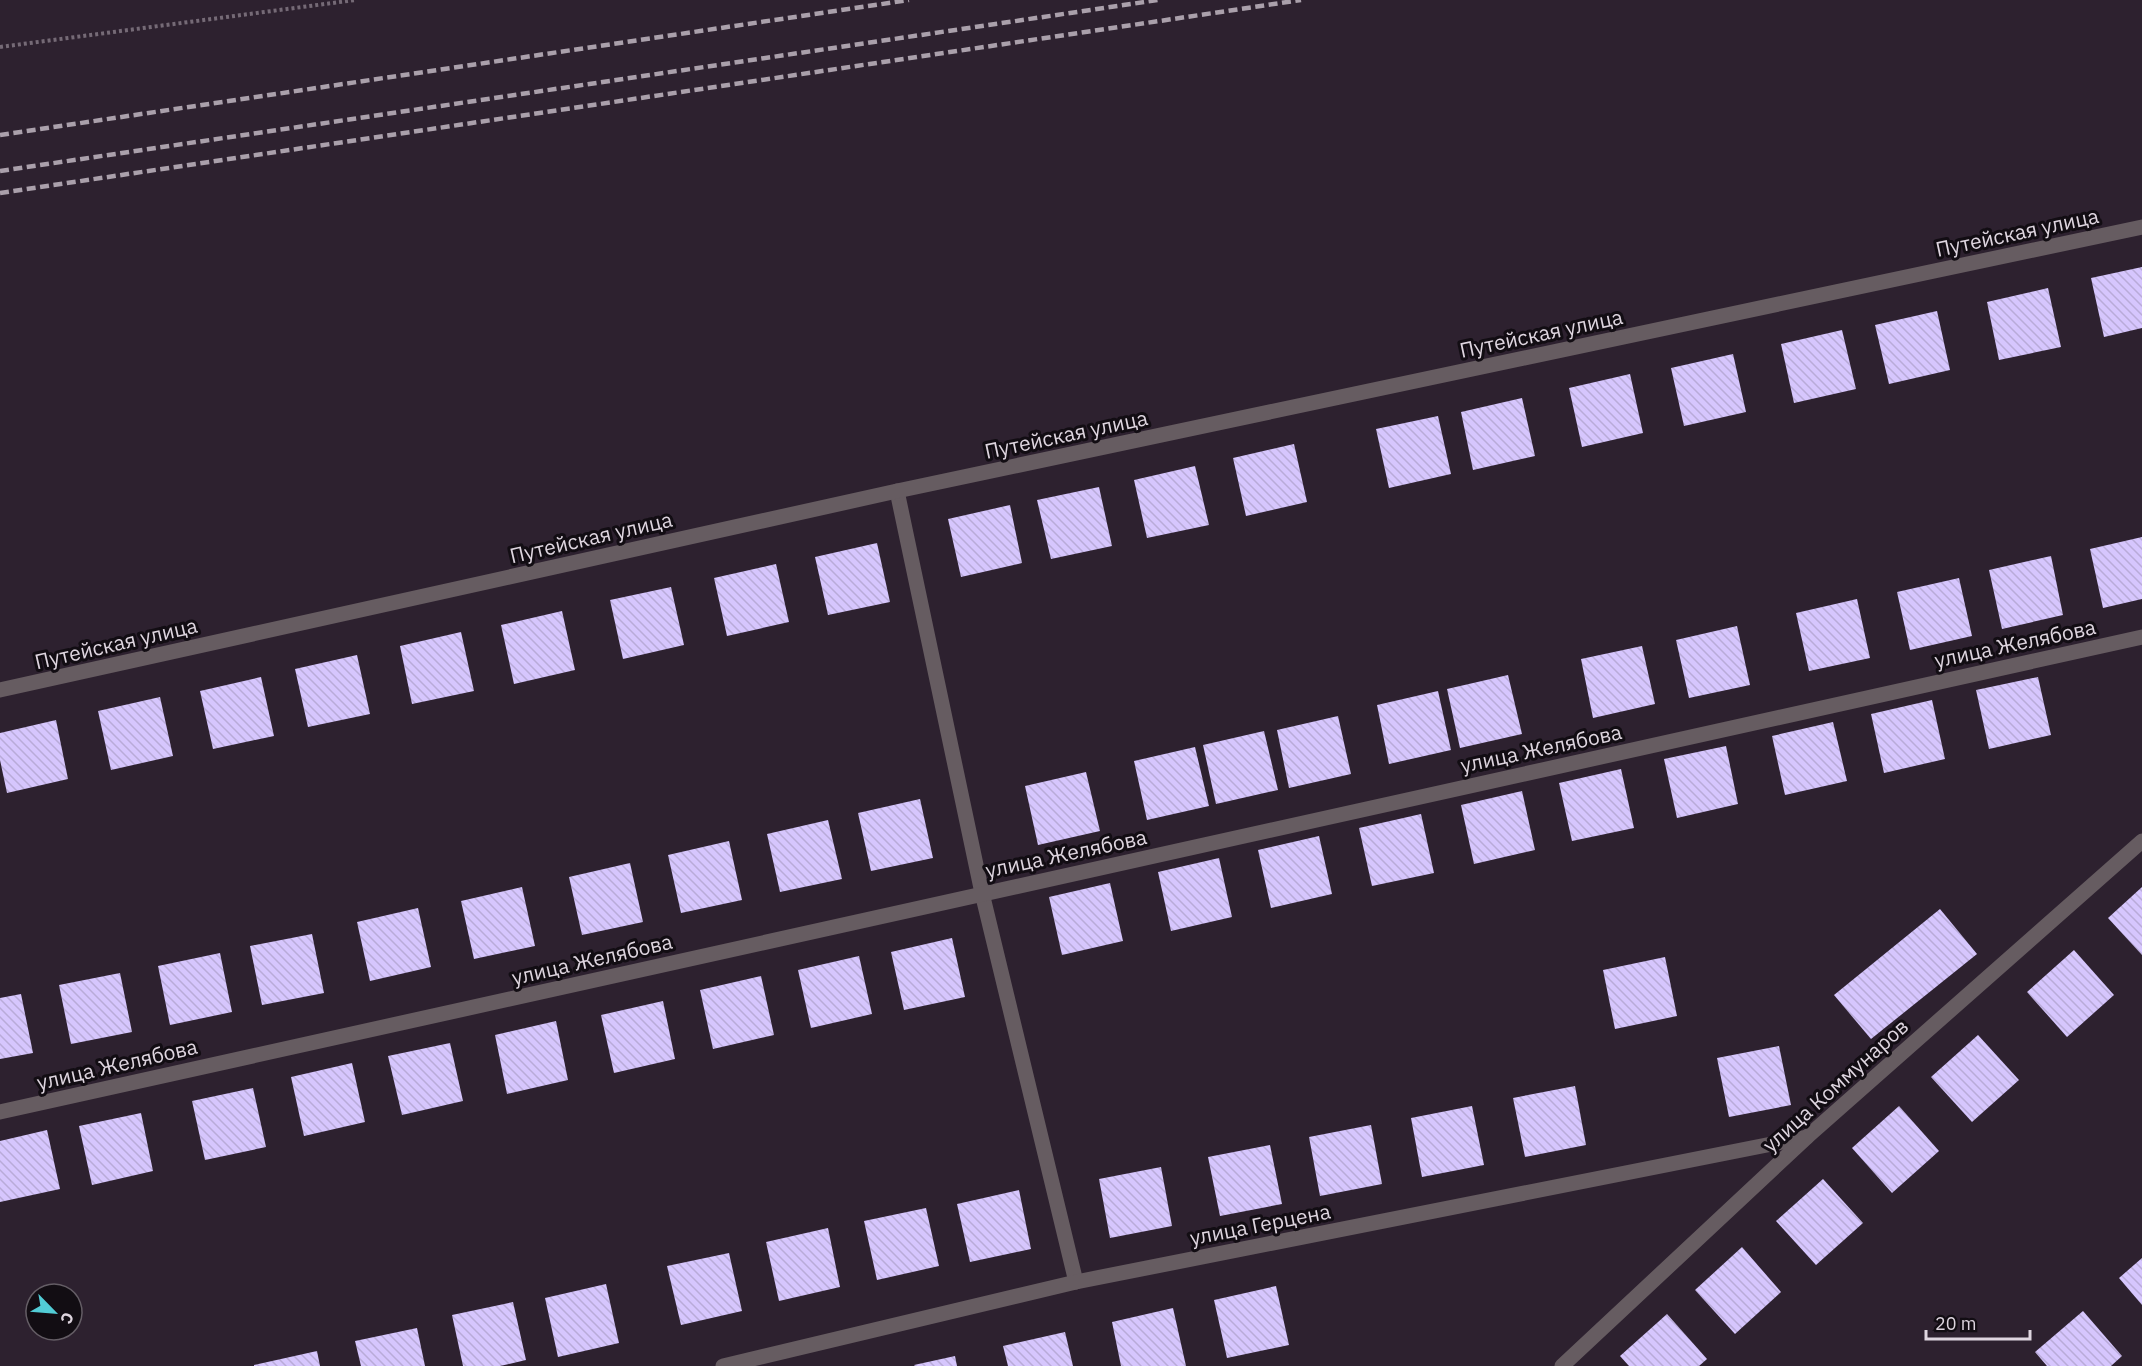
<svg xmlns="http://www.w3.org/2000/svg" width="2142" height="1366" font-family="'IBM Plex Sans',sans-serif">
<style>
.building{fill:url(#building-back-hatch)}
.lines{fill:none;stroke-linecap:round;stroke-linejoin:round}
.path{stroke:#756a76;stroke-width:4;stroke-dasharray:3 3;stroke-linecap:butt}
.minor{stroke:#665c61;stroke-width:15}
.rail{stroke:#aaa0ab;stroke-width:4.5;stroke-dasharray:9 4.5;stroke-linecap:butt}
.labels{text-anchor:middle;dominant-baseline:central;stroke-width:6;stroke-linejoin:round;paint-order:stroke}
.street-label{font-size:21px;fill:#ded5df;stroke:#120d13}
</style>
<defs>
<pattern id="building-back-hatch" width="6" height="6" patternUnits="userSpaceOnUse" patternTransform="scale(1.5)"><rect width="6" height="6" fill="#d6c6fd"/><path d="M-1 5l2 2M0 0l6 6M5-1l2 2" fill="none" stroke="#b9abd8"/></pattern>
</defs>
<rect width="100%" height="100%" fill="#2d212f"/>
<g class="building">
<polygon points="2142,267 2142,328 2104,337 2091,278"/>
<polygon points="2048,288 2061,347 1999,360 1987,302"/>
<polygon points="1937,311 1950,370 1889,384 1875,325"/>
<polygon points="1842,330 1856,389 1794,403 1781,344"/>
<polygon points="1733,354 1746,412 1684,426 1671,368"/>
<polygon points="1630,374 1643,433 1582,447 1569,388"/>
<polygon points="1522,398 1535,456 1473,470 1461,412"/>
<polygon points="1438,416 1451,474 1389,488 1376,429"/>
<polygon points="1294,444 1307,502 1246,516 1233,458"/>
<polygon points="1195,466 1209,525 1147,538 1134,480"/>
<polygon points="1099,487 1112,546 1051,559 1037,500"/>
<polygon points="1010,505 1022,563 961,577 948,519"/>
<polygon points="2142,537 2142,599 2103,608 2090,549"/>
<polygon points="877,543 890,602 828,615 815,557"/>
<polygon points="2051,556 2063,615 2002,629 1989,570"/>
<polygon points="776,564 789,622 727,636 714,578"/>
<polygon points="1959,578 1972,636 1910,650 1897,592"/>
<polygon points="671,587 684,645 623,659 610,600"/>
<polygon points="1857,599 1870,658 1809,671 1796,613"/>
<polygon points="562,611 575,670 514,684 501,625"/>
<polygon points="1737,626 1750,685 1689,698 1676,640"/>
<polygon points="461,632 474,691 412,704 400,646"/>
<polygon points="1642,646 1655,704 1593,718 1581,659"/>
<polygon points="357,655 370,714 308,727 295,669"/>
<polygon points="1508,675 1522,734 1460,748 1447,689"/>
<polygon points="261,677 274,736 213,749 200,691"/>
<polygon points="2038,677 2051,735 1989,749 1976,690"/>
<polygon points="1438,691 1451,750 1389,764 1377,705"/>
<polygon points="160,697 173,756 111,770 98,711"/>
<polygon points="1932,700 1945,759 1884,773 1871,714"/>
<polygon points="1338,716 1351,774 1289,788 1277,730"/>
<polygon points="56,720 68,779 7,793 0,760 0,733"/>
<polygon points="1833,722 1847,781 1785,795 1772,736"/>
<polygon points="1264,731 1278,790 1216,804 1203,745"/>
<polygon points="1726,746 1738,804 1677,818 1664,759"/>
<polygon points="1195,747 1209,806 1147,820 1134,761"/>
<polygon points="1621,769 1634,828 1572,841 1559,783"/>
<polygon points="1086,772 1100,831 1038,845 1025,786"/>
<polygon points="1522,791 1535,850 1474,864 1461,805"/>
<polygon points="920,799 933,858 871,871 858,813"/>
<polygon points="1421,814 1434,873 1372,886 1359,828"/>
<polygon points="828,820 842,879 780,892 767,834"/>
<polygon points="1319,836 1332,894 1271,908 1258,850"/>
<polygon points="729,841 742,900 681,913 668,855"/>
<polygon points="1219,858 1232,917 1171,931 1158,872"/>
<polygon points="630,863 643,922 582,935 569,877"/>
<polygon points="1110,883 1123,941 1062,955 1049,897"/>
<polygon points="522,887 535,946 474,959 461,901"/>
<polygon points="2142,887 2142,955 2108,918"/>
<polygon points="418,908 431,967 370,981 357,922"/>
<polygon points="1940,909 1977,954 1871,1039 1834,995"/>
<polygon points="312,934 324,993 262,1005 250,946"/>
<polygon points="952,938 965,997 904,1010 891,952"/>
<polygon points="2074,950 2114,995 2067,1037 2027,992"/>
<polygon points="220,953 232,1012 170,1025 158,966"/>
<polygon points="859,956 872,1014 811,1028 798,970"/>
<polygon points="1665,957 1677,1016 1615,1029 1603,970"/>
<polygon points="120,973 132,1032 71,1044 59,985"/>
<polygon points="761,976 774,1035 713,1049 700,990"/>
<polygon points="21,994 33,1053 0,1059 0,998"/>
<polygon points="663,1001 675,1059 614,1073 601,1015"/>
<polygon points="556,1021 568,1080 507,1094 495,1035"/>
<polygon points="1978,1035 2019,1080 1972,1122 1931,1077"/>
<polygon points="450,1043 463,1101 402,1115 388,1056"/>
<polygon points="1779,1046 1791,1105 1729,1117 1717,1058"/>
<polygon points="352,1063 365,1122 304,1136 291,1077"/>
<polygon points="1575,1086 1586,1145 1525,1157 1513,1098"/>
<polygon points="253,1088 266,1147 205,1160 192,1101"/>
<polygon points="1472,1106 1484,1165 1422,1177 1411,1118"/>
<polygon points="1899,1106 1939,1151 1892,1193 1852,1148"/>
<polygon points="141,1113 153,1171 92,1185 79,1126"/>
<polygon points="1371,1125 1382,1184 1320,1196 1309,1137"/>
<polygon points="47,1130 60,1189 0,1202 0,1141"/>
<polygon points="1270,1145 1282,1204 1220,1216 1208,1157"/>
<polygon points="1161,1167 1172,1226 1110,1238 1099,1179"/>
<polygon points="1823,1179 1863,1223 1816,1265 1776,1221"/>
<polygon points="1019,1190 1031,1249 970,1262 957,1204"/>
<polygon points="926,1208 939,1266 877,1280 864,1221"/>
<polygon points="828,1228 840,1287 779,1301 766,1242"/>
<polygon points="1742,1247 1781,1292 1735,1334 1695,1290"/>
<polygon points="729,1253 742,1311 681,1325 667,1266"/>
<polygon points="2142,1258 2142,1305 2119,1278"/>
<polygon points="606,1284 619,1343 558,1357 545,1298"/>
<polygon points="1276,1286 1289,1345 1227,1358 1214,1300"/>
<polygon points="513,1302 526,1360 500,1366 463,1366 452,1315"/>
<polygon points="1173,1308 1186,1366 1121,1366 1112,1322"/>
<polygon points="2083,1311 2122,1356 2111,1366 2047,1366 2035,1352"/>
<polygon points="1667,1314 1707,1359 1699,1366 1629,1366 1620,1356"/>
<polygon points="417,1328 425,1366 361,1366 355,1341"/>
<polygon points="1065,1332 1073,1366 1008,1366 1003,1346"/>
<polygon points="317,1351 320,1366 254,1366 254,1365"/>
<polygon points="955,1356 957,1366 915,1366 914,1365"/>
</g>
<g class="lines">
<polyline class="path" points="0,47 355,0"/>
<g class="minor">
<polyline points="897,491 982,893 1076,1282"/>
<polyline points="0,690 897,491 2142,227"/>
<polyline points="0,1112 2142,637"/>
<polyline points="723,1366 1076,1282 1807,1137"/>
<polyline points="1562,1366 1807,1137 2142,841"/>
</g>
<g class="rail">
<polyline points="0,135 909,0"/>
<polyline points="0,171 1158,0"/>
<polyline points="0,193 1301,0"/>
</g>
</g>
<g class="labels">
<g class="street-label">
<text transform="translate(2017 232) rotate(-12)">Путейская улица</text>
<text transform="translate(1541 333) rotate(-12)">Путейская улица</text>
<text transform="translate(1066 434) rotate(-12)">Путейская улица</text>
<text transform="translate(591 537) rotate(-13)">Путейская улица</text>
<text transform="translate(116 643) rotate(-13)">Путейская улица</text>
<text transform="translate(2015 643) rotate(-12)">улица Желябова</text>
<text transform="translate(1541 748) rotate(-12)">улица Желябова</text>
<text transform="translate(1066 853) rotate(-12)">улица Желябова</text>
<text transform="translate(592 959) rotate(-13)">улица Желябова</text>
<text transform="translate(117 1064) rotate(-13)">улица Желябова</text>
<text transform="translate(1835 1085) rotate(-42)">улица Коммунаров</text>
<text transform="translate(1260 1224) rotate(-11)">улица Герцена</text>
</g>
</g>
<g transform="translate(54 1312) rotate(115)"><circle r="28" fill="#120d13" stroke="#645d65" stroke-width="1.5"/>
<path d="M0-4.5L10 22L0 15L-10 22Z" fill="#52ccd6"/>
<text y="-9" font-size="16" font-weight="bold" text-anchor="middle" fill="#ded5df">С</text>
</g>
<path d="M1926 1330v9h104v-9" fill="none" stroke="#ded5df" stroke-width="3"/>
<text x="1935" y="1330" font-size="18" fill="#ded5df" stroke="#120d13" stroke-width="4.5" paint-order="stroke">20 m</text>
</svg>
